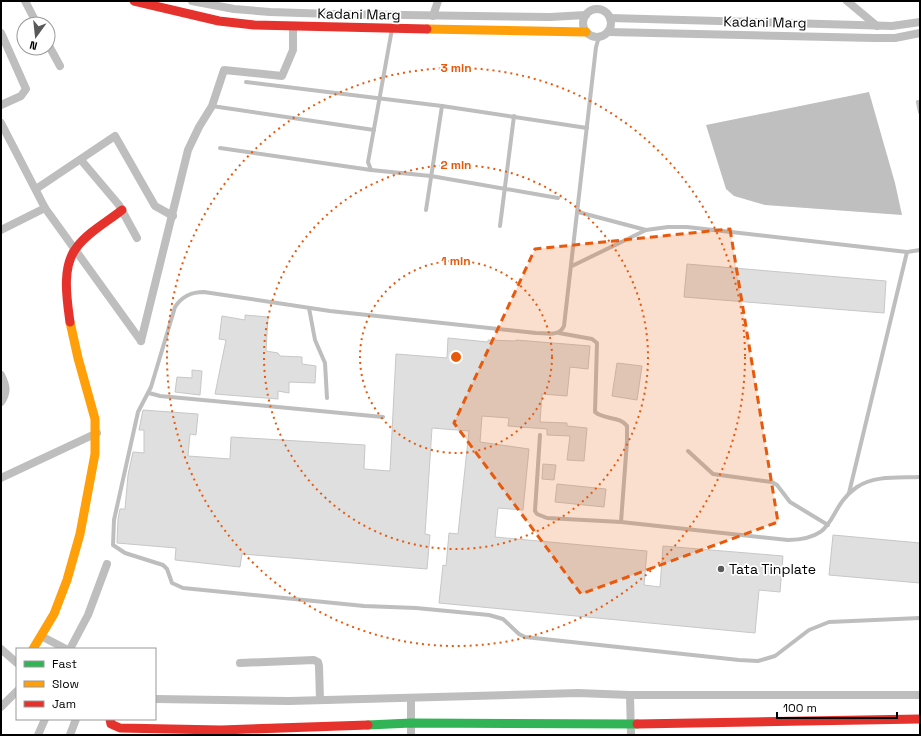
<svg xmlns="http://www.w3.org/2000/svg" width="921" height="736" font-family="'Space Grotesk',sans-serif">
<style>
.water{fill:#bfbfbf}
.building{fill:#dfdfdf;stroke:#c7c7c7}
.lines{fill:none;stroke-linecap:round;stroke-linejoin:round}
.lane{stroke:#bebebe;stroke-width:4}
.street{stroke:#bebebe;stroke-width:8}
.fast{stroke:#30b455;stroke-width:9}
.slow{stroke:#ff9f0a;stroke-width:9}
.jam{stroke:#e5322d;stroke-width:9}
.marked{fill:#e8590c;fill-opacity:0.2;stroke:#e8590c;stroke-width:3;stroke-dasharray:8 5;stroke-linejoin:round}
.ring{fill:none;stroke:#e8590c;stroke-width:2;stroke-dasharray:2 4}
.poi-dot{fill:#595959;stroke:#fff;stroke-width:1.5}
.labels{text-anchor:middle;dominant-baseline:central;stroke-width:3.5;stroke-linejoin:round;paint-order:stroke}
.street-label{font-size:14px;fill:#000;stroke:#fff}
.poi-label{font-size:14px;fill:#000;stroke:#fff;text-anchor:start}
.centre{fill:#e8590c;stroke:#fff;stroke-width:2}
.ring-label{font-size:12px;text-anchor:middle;font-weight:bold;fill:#e8590c;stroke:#fff;stroke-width:3.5;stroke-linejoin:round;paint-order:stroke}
</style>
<rect width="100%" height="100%" fill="#fff"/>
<polygon class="water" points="869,92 895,183 902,215 765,205 734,196 726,189 706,125"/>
<g class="building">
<polygon points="687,264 886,281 884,313 684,297"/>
<polygon points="245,315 268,317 266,351 278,353 280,356 302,357 302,364 316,366 315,383 289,382 289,393 278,391 278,399 215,394 226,340 219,339 222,316 245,320"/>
<polygon points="448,338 488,342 488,340 515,341 516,340 590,346 588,369 570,367 567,396 542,394 540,422 567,423 567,426 587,428 584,461 567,460 570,436 547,435 547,429 508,426 509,418 482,416 480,442 529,449 523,510 498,508 495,537 647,551 644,585 660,587 663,546 783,556 780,592 759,590 755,633 439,603 443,565 446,566 449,533 458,534 469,431 432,428 425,534 430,535 427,569 242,554 240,567 175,560 176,548 117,543 118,519 120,509 125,509 128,475 133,452 144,453 144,430 139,430 143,410 198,414 196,435 190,434 188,456 230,459 231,437 365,445 364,469 390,471 396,354 447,358"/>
<polygon points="617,363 642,366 637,400 612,396"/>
<polygon points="192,370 202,371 200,395 175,392 177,377 192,378"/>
<polygon points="543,464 556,465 554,480 542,479"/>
<polygon points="557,484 606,489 604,507 555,502"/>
<polygon points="833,535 920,543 920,583 829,575"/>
</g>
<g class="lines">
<g class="lane">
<polyline points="392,29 368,162 371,170 431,176 558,198"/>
<path d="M 599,37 L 596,47 L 564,326 C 559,337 547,333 536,333 L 330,311 L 204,292 C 191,292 182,296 175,307 L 151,387 L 138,412 L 114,520 L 113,545 L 125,553 L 163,565 L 167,569 L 172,583 L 183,588 L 364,606 L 416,608 L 489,615 L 503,619 L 519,634 L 525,637 L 739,660 L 758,661 L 775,656 L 809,630 L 829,622 L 920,618"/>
<polyline points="246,82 442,106 587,128"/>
<polyline points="918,102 920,112"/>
<polyline points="212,106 374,130"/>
<polyline points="220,148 371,170"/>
<polyline points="426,210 442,106"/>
<polyline points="578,212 646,230"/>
<polyline points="500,226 514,116"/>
<polyline points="572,266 646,230 668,227 687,227 907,252 920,250"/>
<polyline points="309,308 315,340 325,363 327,398"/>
<path d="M 559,333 L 592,339 L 597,343 L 595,412 C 604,420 620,416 627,426 L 627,441 L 621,522"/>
<polyline points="149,393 160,396 383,417"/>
<path d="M 540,435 L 535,511 L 537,514 L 547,518 L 621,522 L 788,540 C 840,539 825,509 857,487 C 875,475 899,478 920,477"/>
<polyline points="688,451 713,474 772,482 777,485 790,502 828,525"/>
<polyline points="849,493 907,252"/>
</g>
<g class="street">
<polyline points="25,1 37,24"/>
<polyline points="192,1 234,9 270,12 332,14 550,17 586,15"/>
<polyline points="847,1 877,26"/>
<circle cx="597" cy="23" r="14"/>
<polyline points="433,16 438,1"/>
<polyline points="610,18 892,26 920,22"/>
<polyline points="608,32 874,38 895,38 920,33"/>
<polyline points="1,33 26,89 21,96 1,105"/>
<polyline points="48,44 60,66"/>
<polyline points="1,123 45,208 141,341"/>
<polyline points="81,160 119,205 137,238"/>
<polyline points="36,189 115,136 155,206 173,216"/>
<polyline points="1,230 45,208"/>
<polyline points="141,341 188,150 199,127 212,106 224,70 282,76 293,50 293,27"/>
<path d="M 1,375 C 6,385 8,392 1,402"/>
<polyline points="1,478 97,433"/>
<polyline points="41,636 66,649"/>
<polyline points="1,649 17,663"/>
<polyline points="70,649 88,615 107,564"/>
<polyline points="240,663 314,660 318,662 319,666 320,700"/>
<polyline points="630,695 631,735"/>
<polyline points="155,699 289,701 578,693 630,695 920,695"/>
<polyline points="1,707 17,691"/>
<polyline points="38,735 45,719"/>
<polyline points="70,735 76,719"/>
<polyline points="411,735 411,698"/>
</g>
<polyline class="fast" points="368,725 411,723 637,724"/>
<g class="slow">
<polyline points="427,29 586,32"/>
<polyline points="33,649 54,614 67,580 80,534 95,454 95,419 78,358 70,322"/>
</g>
<g class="jam">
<polyline points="134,1 219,21 254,25 427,29"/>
<path d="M 70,322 C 67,300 61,266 77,247 C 88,232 107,222 122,210"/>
<polyline points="110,719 111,724 120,728 221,730 368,725"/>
<polyline points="637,724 920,719"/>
</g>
</g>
<path class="marked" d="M 730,229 L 778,522 L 581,594 L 454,423 L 535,249 Z"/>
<g class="ring">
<circle cx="456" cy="357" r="96"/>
<circle cx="456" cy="357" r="192"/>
<circle cx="456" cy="357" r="289"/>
</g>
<circle class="poi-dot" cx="721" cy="569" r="4"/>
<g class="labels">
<g class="street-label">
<text transform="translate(359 14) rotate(1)">Kadani Marg</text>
<text transform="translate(765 22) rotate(1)">Kadani Marg</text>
</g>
<g class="poi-label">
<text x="729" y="569">Tata Tinplate</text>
</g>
</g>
<circle cx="456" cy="357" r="6" class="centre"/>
<g class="ring-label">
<text x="456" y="72">3 min</text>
<text x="456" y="169">2 min</text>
<text x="456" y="265">1 min</text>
</g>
<rect width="921" height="736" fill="none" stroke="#000000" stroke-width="4"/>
<rect x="16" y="648" width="140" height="72" fill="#ffffff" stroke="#999999"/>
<rect x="24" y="661" width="20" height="6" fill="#30b455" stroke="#999999"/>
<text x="52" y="668" font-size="12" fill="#000000">Fast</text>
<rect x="24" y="681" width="20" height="6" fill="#ff9f0a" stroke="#999999"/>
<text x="52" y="688" font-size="12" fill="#000000">Slow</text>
<rect x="24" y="701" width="20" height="6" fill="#e5322d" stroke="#999999"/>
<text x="52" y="708" font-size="12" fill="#000000">Jam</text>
<g transform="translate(36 36) rotate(195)"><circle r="19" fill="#ffffff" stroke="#999999"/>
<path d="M0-3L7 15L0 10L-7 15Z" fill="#595959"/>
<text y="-6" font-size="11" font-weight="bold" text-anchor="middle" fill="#000000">N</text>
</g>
<path d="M777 712v6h120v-6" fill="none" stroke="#000000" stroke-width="2"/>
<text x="783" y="712" font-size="12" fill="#000000" stroke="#ffffff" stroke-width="3" paint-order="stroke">100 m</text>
</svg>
